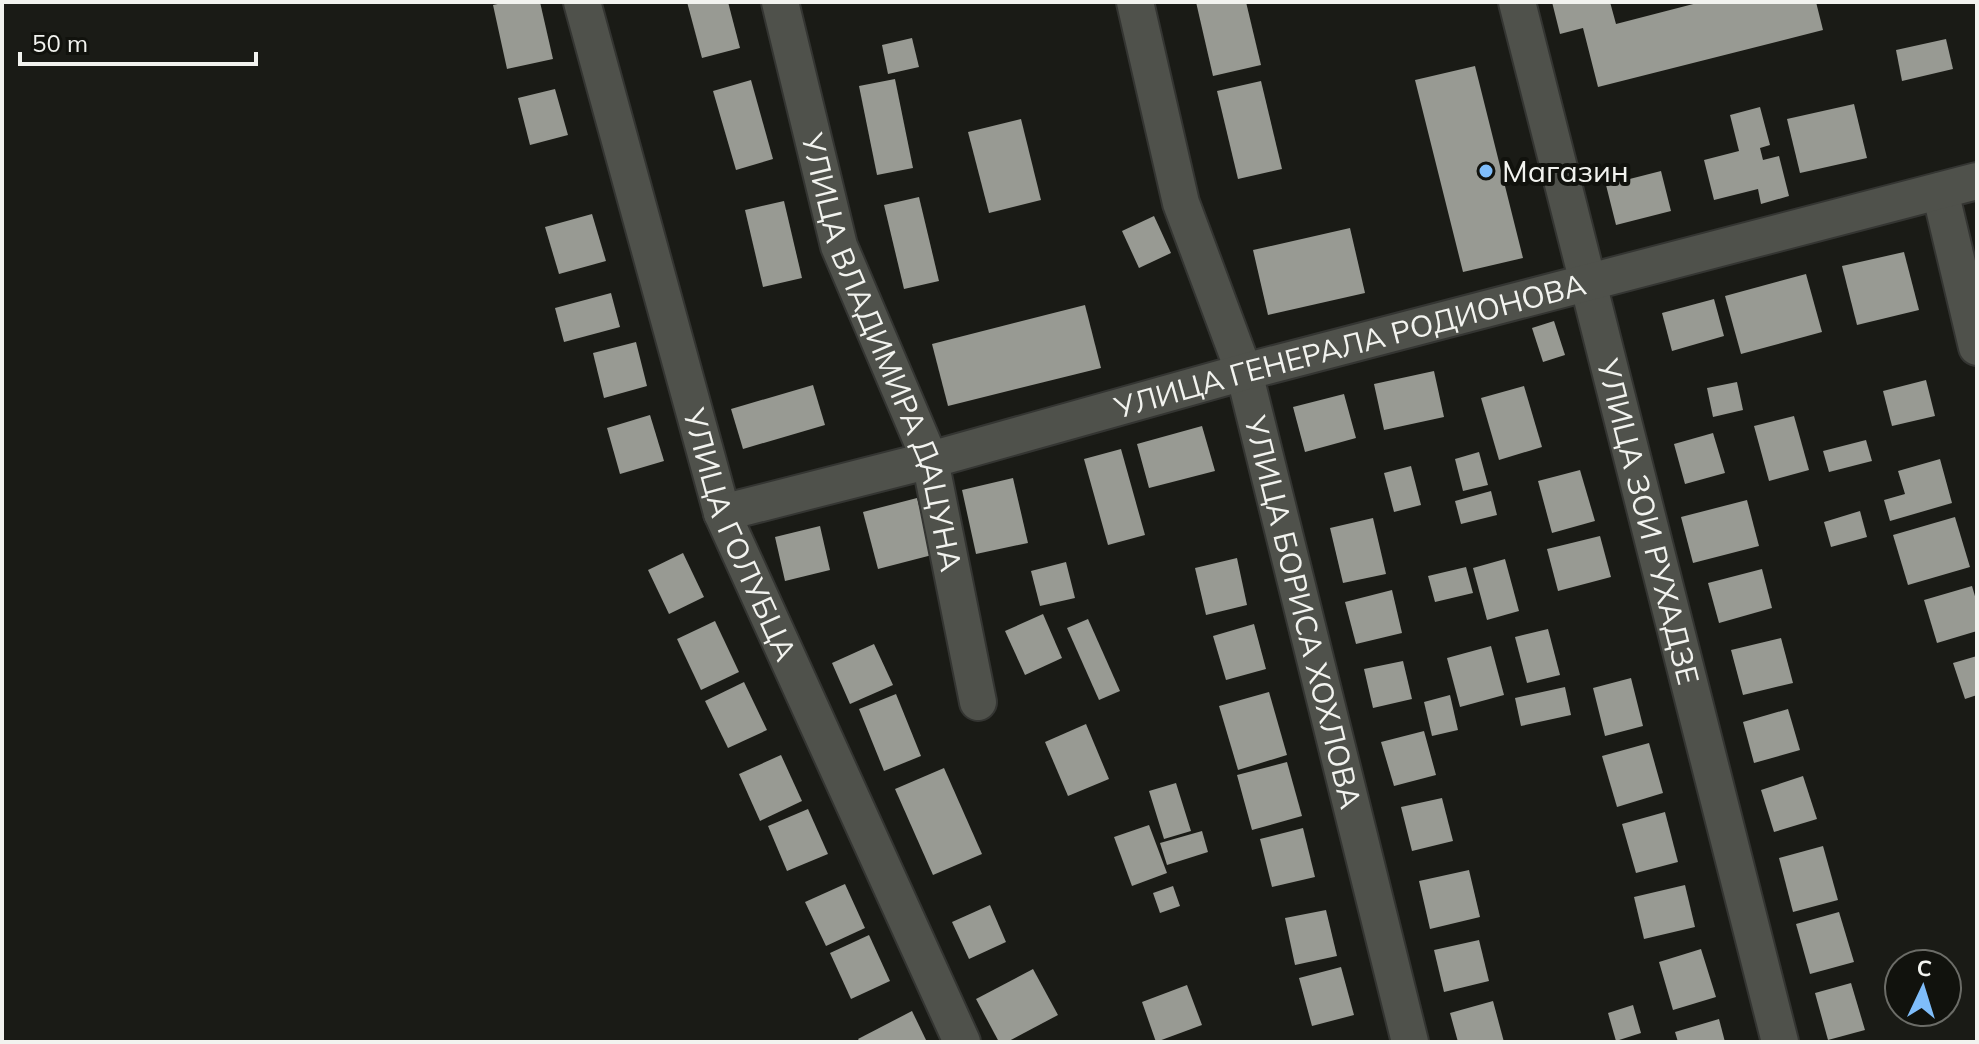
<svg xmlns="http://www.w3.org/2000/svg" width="1979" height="1044" font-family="Mulish,sans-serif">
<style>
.building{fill:#989a93}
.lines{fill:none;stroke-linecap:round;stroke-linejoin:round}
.street-casing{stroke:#343532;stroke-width:40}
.street{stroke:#4f514b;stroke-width:36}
.poi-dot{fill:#7fbdfa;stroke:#11120d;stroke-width:3}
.labels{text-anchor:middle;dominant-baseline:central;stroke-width:8;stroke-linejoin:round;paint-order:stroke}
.poi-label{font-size:30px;fill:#f2f3ef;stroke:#11120d;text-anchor:start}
.street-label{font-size:30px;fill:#f2f3ef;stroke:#11120d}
</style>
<rect width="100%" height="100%" fill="#1a1b16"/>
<g class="building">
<polygon points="507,2 540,2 553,59 507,69 493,5"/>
<polygon points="687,2 728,2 740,48 702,58"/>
<polygon points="1196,2 1246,2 1261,65 1213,76"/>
<polygon points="1552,2 1610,2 1616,24 1701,2 1816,2 1823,30 1598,87 1583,28 1560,34"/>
<polygon points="912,38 919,67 888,74 882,45"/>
<polygon points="1946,39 1953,69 1902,81 1896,50"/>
<polygon points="1475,66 1523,258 1463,272 1415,80"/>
<polygon points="895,79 913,168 877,175 859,86"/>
<polygon points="751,80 773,159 736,170 713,91"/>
<polygon points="1261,81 1282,169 1238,179 1217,91"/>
<polygon points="555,89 568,135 530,145 518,98"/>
<polygon points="1854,104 1867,158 1800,173 1787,119"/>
<polygon points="1760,107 1770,145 1760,148 1763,160 1779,156 1789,196 1761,204 1758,189 1714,200 1704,160 1739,151 1730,115"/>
<polygon points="1021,119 1041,200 989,213 968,132"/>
<polygon points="1661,171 1671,211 1616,225 1606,185"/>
<polygon points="919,197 939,281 904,289 884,205"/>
<polygon points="784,201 802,278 763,287 745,210"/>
<polygon points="592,214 606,261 559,274 545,227"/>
<polygon points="1154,216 1171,253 1139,268 1122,231"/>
<polygon points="1350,228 1365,293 1268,315 1253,250"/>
<polygon points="1904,252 1919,310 1857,325 1842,266"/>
<polygon points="1806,274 1822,332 1741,354 1725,296"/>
<polygon points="611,293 620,327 564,342 555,308"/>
<polygon points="1714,299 1724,336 1672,351 1662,313"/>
<polygon points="1085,305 1101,368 948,406 932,344"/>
<polygon points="1554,321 1565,355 1543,362 1532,328"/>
<polygon points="636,342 647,386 604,398 593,353"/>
<polygon points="1434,371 1444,417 1384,430 1374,384"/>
<polygon points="1926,380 1935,416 1892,426 1883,391"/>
<polygon points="1737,382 1743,410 1713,417 1707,388"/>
<polygon points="813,385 825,425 743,449 731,409"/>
<polygon points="1524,386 1542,447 1499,460 1481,398"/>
<polygon points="1344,394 1356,438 1305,452 1293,407"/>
<polygon points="650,415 664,461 620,474 607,428"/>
<polygon points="1794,416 1809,470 1769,481 1754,426"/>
<polygon points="1202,426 1215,471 1149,488 1137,444"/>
<polygon points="1713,433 1725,473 1685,484 1674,444"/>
<polygon points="1866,440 1872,461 1829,472 1823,451"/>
<polygon points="1121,449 1145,535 1108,545 1084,459"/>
<polygon points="1479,452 1488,485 1463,491 1455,459"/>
<polygon points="1940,459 1952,503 1890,521 1884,500 1905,494 1898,471"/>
<polygon points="1411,466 1421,505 1394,512 1384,473"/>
<polygon points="1580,470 1595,521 1552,533 1538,481"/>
<polygon points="1013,478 1028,543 976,554 962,490"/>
<polygon points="1491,491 1497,515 1461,524 1455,501"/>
<polygon points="917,498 932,555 878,569 863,512"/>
<polygon points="1747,500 1759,546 1693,563 1681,517"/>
<polygon points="1860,511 1867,537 1831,547 1824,522"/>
<polygon points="1955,517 1970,567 1908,585 1893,535"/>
<polygon points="1373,518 1386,574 1343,583 1330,528"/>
<polygon points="820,526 830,570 785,581 775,537"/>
<polygon points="1600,536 1611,577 1558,591 1547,549"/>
<polygon points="683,553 704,597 669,614 648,570"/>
<polygon points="1237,558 1247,605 1206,615 1195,568"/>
<polygon points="1505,559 1519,611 1487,620 1473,568"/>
<polygon points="1066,562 1075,598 1040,606 1031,571"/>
<polygon points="1466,567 1473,593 1435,602 1428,576"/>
<polygon points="1762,569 1772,608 1719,623 1708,583"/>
<polygon points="1972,586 1977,603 1977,631 1937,643 1924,600"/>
<polygon points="1392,590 1402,633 1356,644 1345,602"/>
<polygon points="1043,614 1062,658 1025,675 1005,631"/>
<polygon points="1088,619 1120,691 1099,700 1067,628"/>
<polygon points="715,621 739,672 701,690 677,639"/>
<polygon points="1254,624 1266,669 1226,680 1213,636"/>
<polygon points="1548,629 1560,675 1527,683 1515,637"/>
<polygon points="1781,638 1793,683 1743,695 1731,650"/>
<polygon points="874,644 893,685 850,704 832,663"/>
<polygon points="1491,646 1504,695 1460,707 1447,658"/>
<polygon points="1977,656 1977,695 1965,699 1953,663"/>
<polygon points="1403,661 1412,699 1373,708 1364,669"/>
<polygon points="1631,678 1643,726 1605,736 1593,688"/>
<polygon points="744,682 767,730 728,748 705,701"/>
<polygon points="1565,687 1571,715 1521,726 1515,698"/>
<polygon points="1269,692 1287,755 1238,770 1219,706"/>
<polygon points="896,694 921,756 884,771 859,709"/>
<polygon points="1450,695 1458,730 1432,736 1424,702"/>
<polygon points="1788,709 1800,750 1754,763 1743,722"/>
<polygon points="1086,724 1109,779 1068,796 1045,742"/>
<polygon points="1424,731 1436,775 1394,786 1381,742"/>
<polygon points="1649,743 1663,793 1617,807 1602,756"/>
<polygon points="781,755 802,801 760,821 739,774"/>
<polygon points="1287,762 1302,816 1252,830 1237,775"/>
<polygon points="944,768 982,854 933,875 895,789"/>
<polygon points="1803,776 1817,819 1774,832 1761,790"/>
<polygon points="1176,783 1191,831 1164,839 1149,791"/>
<polygon points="1442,798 1453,841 1412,851 1401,807"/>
<polygon points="808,809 828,854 787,871 768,826"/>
<polygon points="1665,812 1678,862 1636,873 1622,824"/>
<polygon points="1149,825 1167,873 1132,886 1114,837"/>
<polygon points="1303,828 1315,877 1272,887 1260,839"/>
<polygon points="1202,831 1208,852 1167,865 1160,843"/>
<polygon points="1823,846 1838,900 1793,912 1779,858"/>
<polygon points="1469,870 1480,917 1430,929 1419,881"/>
<polygon points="845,884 865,928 826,946 805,902"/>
<polygon points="1685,885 1695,927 1644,939 1634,897"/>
<polygon points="1173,886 1180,906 1160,913 1153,893"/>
<polygon points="990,905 1006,942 969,959 952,922"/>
<polygon points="1326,910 1337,956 1295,965 1285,918"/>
<polygon points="1839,912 1854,962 1810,974 1796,924"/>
<polygon points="869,935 890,981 851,999 830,953"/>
<polygon points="1479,940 1489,981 1444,992 1434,950"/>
<polygon points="1701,949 1716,997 1673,1010 1659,962"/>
<polygon points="1341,967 1354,1015 1312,1026 1299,978"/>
<polygon points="1033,969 1058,1015 1007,1042 999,1042 976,999"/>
<polygon points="1851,983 1865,1030 1828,1040 1815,993"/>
<polygon points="1187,985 1202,1025 1156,1042 1142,1002"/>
<polygon points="1493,1001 1504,1042 1458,1042 1450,1013"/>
<polygon points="1633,1005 1641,1033 1616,1041 1608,1013"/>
<polygon points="912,1011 927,1042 860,1042 858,1039"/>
<polygon points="1719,1019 1725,1042 1678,1042 1675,1032"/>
</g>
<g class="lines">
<defs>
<g id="street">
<path id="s1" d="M 582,2 L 722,513 L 962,1042"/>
<path id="s2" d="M 780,2 L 839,246 L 930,460 L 978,702"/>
<path id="s3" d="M 1135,2 L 1181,203 L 1244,372 L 1410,1042"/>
<path id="s4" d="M 1517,2 L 1780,1042"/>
<polyline points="1940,191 1977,347"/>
<path id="s5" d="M 722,513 L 930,460 L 1244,372 L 1977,181"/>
</g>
</defs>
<use href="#street" class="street-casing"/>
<use href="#street" class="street"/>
</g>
<circle class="poi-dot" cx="1486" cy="171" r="8"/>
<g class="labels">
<g class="poi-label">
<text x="1502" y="171">Магазин</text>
</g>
<g class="street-label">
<text stroke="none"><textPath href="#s5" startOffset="650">УЛИЦА ГЕНЕРАЛА РОДИОНОВА</textPath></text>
<text stroke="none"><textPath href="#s2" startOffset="366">УЛИЦА ВЛАДИМИРА ДАЦУНА</textPath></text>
<text stroke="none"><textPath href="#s4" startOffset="536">УЛИЦА ЗОИ РУХАДЗЕ</textPath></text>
<text stroke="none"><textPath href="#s1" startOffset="556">УЛИЦА ГОЛУБЦА</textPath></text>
<text stroke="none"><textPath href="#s3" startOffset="634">УЛИЦА БОРИСА ХОХЛОВА</textPath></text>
</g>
</g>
<rect width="1979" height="1044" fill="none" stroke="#f2f3ef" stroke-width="8"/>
<g transform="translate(1923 988) rotate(4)"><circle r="38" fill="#11120d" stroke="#6b6c67" stroke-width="2"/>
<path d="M0-6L14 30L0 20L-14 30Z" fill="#7fbdfa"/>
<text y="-12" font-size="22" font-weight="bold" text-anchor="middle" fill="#f2f3ef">С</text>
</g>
<path d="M20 52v12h236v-12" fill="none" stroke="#f2f3ef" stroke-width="4"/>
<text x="32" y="52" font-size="24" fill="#f2f3ef" stroke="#11120d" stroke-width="6" paint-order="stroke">50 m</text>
</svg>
